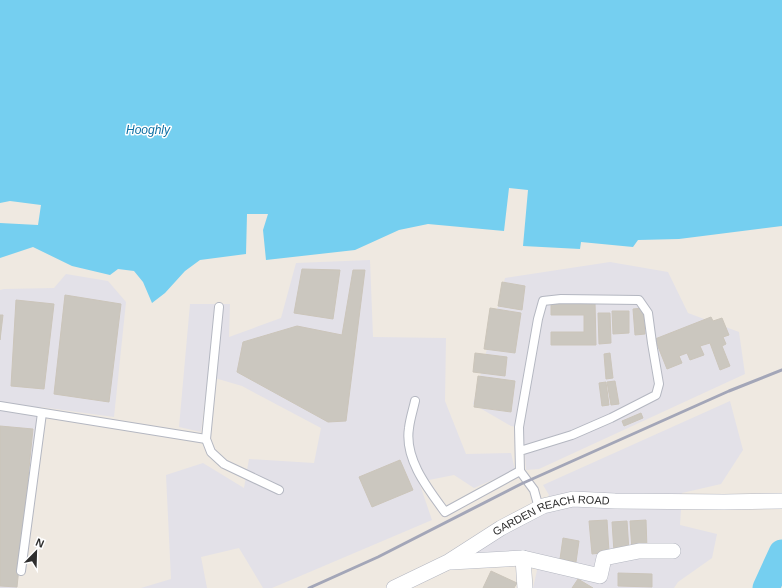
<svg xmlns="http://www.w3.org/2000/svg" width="782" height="588" font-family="Helvetica,sans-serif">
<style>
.industrial{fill:#e3e1e8}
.water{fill:#75cff0}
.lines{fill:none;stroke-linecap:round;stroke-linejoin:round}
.river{stroke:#75cff0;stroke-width:27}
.building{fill:#cbc7bf;stroke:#cbc5ba}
.service-casing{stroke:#b4b7c1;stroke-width:10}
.minor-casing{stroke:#b4b7c1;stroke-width:16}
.service{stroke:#fff;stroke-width:8}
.minor{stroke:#fff;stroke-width:15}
.rail{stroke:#a3a6b8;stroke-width:3}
.labels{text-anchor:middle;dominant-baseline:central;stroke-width:3;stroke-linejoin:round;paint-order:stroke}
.street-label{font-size:11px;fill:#2e2e2e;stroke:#fff}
.water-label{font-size:12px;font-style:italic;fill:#0d6fa3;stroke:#fff}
</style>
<rect width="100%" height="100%" fill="#efe9e1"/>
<g class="industrial">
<polygon points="370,260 373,337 446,338 445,401 466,454 511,453 515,470 474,488 454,475 419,482 432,520 272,588 263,588 239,548 201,557 207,588 141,588 171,579 166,475 203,463 244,488 249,459 314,463 321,428 242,386 208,376 201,432 179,427 190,304 230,304 229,337 281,318 296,263"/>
<polygon points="610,262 668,272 688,313 739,332 745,374 539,469 526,470 523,428 511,426 473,404 505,278"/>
<polygon points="66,274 108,281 126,302 114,417 41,407 17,588 0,588 0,290 4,289 54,288"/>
<polygon points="730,401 743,450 721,484 682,493 680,525 717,534 712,558 678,582 674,588 533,588 540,557 465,557 543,512 549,495 543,485"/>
</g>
<polygon class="water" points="0,0 782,0 782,226 679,239 638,240 633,247 581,242 580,249 523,246 528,190 509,188 504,231 428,224 399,230 355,250 266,260 263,230 268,214 247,214 246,254 200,260 185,271 165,293 152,303 143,282 134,271 118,269 110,275 72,266 33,247 0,258 0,223 38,225 41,205 10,201 0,203"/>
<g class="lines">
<polyline class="river" points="766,588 782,553"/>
</g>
<g class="building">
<polygon points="302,269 340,270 333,319 294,313"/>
<polygon points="353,270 365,270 346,421 328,422 237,372 243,342 297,326 342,335"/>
<polygon points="502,282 525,286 522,310 498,306"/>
<polygon points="65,295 121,304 109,402 54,394"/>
<polygon points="16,300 54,304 44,389 11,386"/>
<polygon points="551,302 595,302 596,345 551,345 551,332 584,332 584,315 551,315"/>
<polygon points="490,308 521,313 515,353 484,349"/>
<polygon points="643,308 645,334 635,335 633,309"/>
<polygon points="612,311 629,311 629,333 613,334"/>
<polygon points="598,313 610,313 611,343 599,344"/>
<polygon points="0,315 3,315 0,340"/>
<polygon points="711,317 713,321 722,318 729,335 723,337 726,344 722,346 730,366 720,370 710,343 700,346 704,355 690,360 687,353 679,356 682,363 667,369 655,339"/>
<polygon points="475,353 507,357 505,376 473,372"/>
<polygon points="610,353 613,378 606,379 604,354"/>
<polygon points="478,376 515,381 511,412 474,407"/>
<polygon points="615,381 619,404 611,405 607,382"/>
<polygon points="606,382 609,405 602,406 599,383"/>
<polygon points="641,413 643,418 624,426 622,421"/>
<polygon points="0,426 33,429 17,587 0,586"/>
<polygon points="400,460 413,490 372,507 359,477"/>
<polygon points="607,520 609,552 592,554 589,521"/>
<polygon points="646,520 647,549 632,550 630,521"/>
<polygon points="627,521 629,551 614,552 612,522"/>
<polygon points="563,538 579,541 576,562 560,559"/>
<polygon points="491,571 517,583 514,588 483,588"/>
<polygon points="618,573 652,574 652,587 618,586"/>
<polygon points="578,579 593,588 572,588"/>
</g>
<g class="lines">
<defs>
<g id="service">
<polyline points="219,307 206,439 211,452 224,464 279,490"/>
<path d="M 415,401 C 413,410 410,419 409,428 C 404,459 428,489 445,512 L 520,471"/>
<polyline points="0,406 206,439"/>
<polyline points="520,451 572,435 611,418 656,395 659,384 652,343 648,313 639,300 561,299 543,301 538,319 519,427 520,471 534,490 539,508"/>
<polyline points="21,571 42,413"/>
</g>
<g id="minor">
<polyline points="523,558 525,588"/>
<polyline points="451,562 523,558 600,576 604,558 639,551 673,551"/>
<path id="s1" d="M 394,588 L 448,562 L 501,528 L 543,506 L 573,499 L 615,501 L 724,502 L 782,501"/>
</g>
</defs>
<use href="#service" class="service-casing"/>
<use href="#minor" class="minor-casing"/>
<use href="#service" class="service"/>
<use href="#minor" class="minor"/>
<polyline class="rail" points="309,588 378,557 521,484 729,391 782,370"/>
</g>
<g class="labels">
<g class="street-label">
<text stroke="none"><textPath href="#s1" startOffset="176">GARDEN REACH ROAD</textPath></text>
</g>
<g class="water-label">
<text x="148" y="130">Hooghly</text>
</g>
</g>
<g transform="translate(36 552) rotate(23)" stroke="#ffffff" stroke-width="3" paint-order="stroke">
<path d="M0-3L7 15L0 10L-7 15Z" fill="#2e2e2e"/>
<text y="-6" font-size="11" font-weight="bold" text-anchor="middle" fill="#2e2e2e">N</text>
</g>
</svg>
